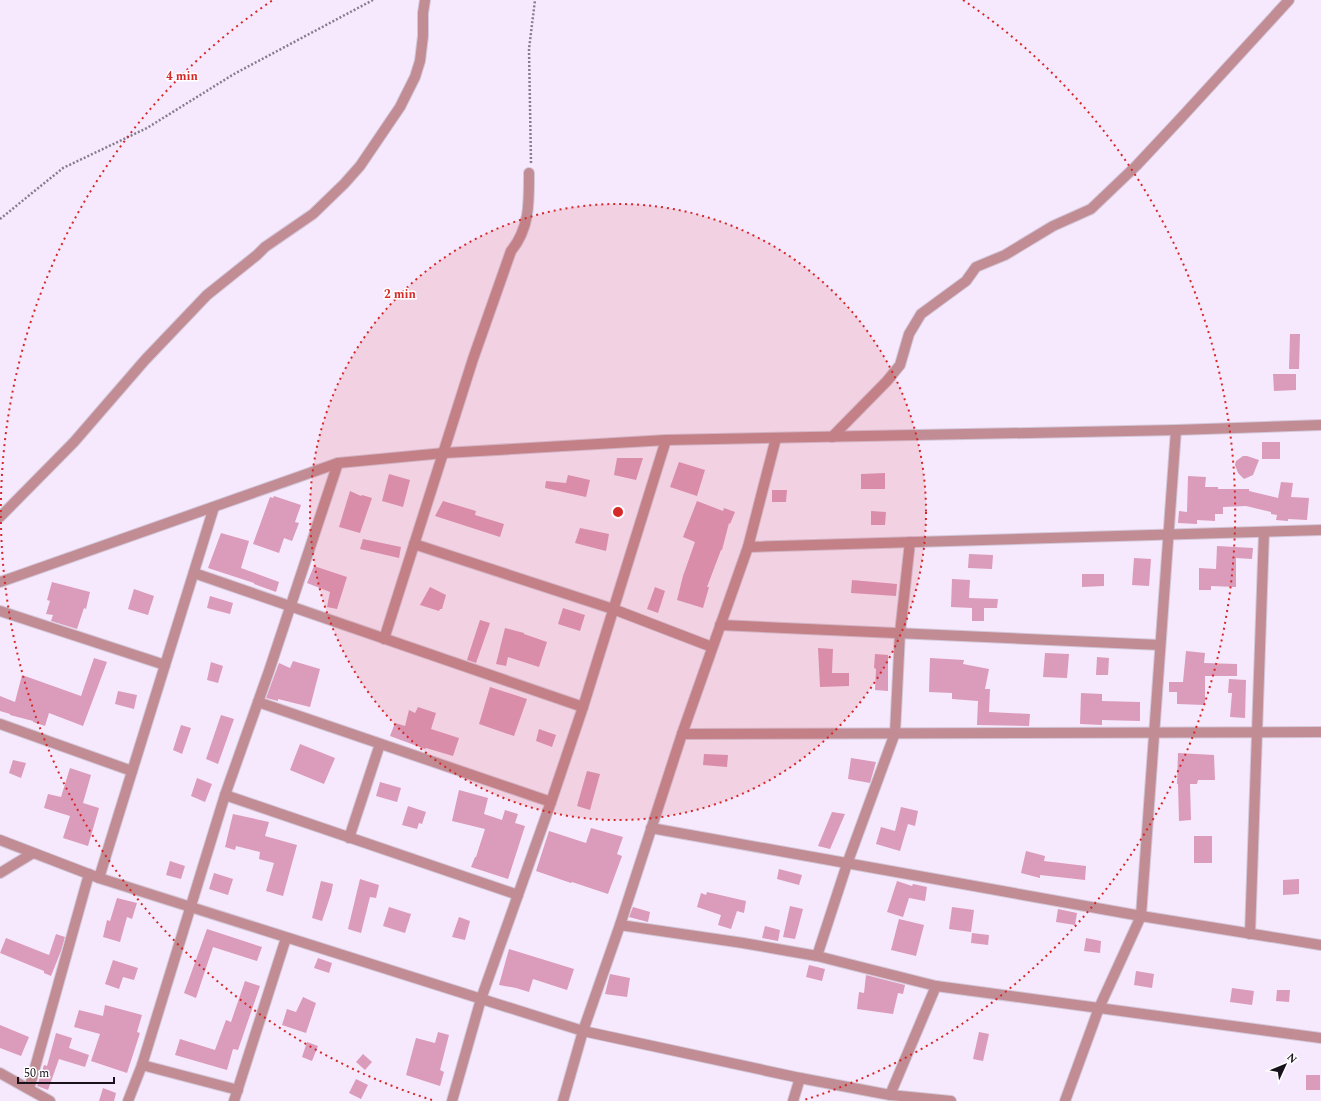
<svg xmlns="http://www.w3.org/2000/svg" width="1321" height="1101" font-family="Spectral,serif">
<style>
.building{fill:#db9bba}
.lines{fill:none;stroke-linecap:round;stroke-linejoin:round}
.minor-casing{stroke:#d3c7d9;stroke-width:12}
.path{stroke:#877d8d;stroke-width:2.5;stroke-dasharray:2 2;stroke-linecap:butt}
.minor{stroke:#c18c94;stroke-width:10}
.ring{fill:none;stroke:#d62828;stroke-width:2;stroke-dasharray:2 4}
.centre{fill:#d62828;stroke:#fff;stroke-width:2}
.ring-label{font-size:12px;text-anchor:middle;font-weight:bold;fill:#d62828;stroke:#fff;stroke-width:3;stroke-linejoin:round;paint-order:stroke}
</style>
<rect width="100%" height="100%" fill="#f6e9fd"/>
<g class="building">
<polygon points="1290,334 1300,334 1299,369 1289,369"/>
<polygon points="1273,374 1296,374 1296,390 1274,391"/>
<rect x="1262" y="442" width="18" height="17"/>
<polygon points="1243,456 1247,456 1259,460 1253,475 1244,479 1238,473 1235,465 1236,461"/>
<polygon points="617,458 643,458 636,480 614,475"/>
<polygon points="679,462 705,470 697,496 670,487"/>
<polygon points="885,473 885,489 861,489 861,474"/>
<polygon points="389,474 410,480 403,507 382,501"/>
<polygon points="568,475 590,480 586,497 545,488 546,481 566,483"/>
<polygon points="1188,476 1206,477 1205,487 1218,487 1218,489 1249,489 1249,491 1278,498 1281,482 1293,483 1291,497 1309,498 1307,520 1288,519 1288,521 1276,520 1277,515 1271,514 1271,512 1246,506 1223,507 1223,514 1215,514 1215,521 1197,520 1197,524 1178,523 1179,511 1187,512"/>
<polygon points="772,490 787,490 786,502 772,502"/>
<polygon points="350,491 361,496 362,495 372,498 360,533 339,527"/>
<polygon points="274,496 301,505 295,522 299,523 292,541 284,538 279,553 253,544 270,497 273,498"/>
<polygon points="443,501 476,511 475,515 504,524 500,537 435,516"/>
<polygon points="697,501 723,511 724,508 735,512 730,524 729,523 722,550 721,550 707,587 709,587 703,608 677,600 683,576 695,542 683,537"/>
<polygon points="871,511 886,512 885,525 871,525"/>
<polygon points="580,528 609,534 606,551 575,543"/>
<polygon points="221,533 249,541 241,568 279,582 276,592 254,584 254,583 208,568"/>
<polygon points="363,539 401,547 399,558 360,549"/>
<polygon points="1217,546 1253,548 1252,559 1236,558 1236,587 1211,586 1211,590 1199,590 1199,568 1216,569"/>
<polygon points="969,554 993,555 992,569 968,568"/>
<polygon points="1134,558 1151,559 1149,586 1132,585"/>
<polygon points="314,566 347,577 337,609 327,607 330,592 307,583"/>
<polygon points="1082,574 1104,574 1104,586 1082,587"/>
<polygon points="952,579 970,580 969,598 998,599 997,608 984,608 984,621 972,621 972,608 951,607"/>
<polygon points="852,580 897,584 896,596 851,593"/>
<polygon points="52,582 90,592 86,609 84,608 77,629 51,621 53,615 46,614 50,601 47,600"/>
<polygon points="430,587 446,595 442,609 440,609 439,611 420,605"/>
<polygon points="655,587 665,591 658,613 647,609"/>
<polygon points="134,589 154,596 148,615 128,609"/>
<polygon points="210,596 233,603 230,614 207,608"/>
<polygon points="563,608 585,615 580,631 558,624"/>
<polygon points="480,620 490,623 476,663 467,660"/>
<polygon points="505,628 524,633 524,634 547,642 539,667 508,657 506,666 496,664"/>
<polygon points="818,648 833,649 832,673 849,673 849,686 820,687"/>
<polygon points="1186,651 1205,653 1204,663 1237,664 1237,676 1205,676 1205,705 1177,704 1177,692 1169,692 1169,682 1183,682"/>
<polygon points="1045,653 1069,654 1067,678 1043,677"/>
<polygon points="875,654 888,655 888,691 875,690 876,669 874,668"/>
<polygon points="1097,657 1109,658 1108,675 1096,675"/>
<polygon points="94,658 107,662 83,726 49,713 45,726 33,722 33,721 10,715 10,714 0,711 0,696 15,702 22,675 81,696"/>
<polygon points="930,658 964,660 963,664 989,669 985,689 990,689 989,712 1030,714 1029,726 977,725 978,701 952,699 952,693 929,692"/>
<polygon points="293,661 320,669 310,707 278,699 278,701 266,698 279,663 290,668"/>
<polygon points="211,662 223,666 218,683 207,680"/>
<polygon points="1229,679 1246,680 1245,718 1230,717 1232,693 1228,693"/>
<polygon points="490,687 527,699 514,736 479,724"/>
<polygon points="118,691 137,695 134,709 115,704"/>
<polygon points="1081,693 1102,694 1102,701 1140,702 1140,721 1102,720 1102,725 1080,724"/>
<polygon points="418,707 436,713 431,729 459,738 453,756 426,748 425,749 390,736 395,723 405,726 409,710 415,713"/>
<polygon points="221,715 234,719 218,764 206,759"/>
<polygon points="181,725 191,728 182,754 173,750"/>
<polygon points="539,729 556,735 552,747 536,741"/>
<polygon points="300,744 335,758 324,784 290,770"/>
<polygon points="1178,753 1214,755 1215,780 1198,780 1197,784 1190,784 1191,820 1179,821 1178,784 1177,784"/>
<polygon points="704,754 728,755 727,767 703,765"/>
<polygon points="851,758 876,762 870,783 848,779"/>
<polygon points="13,760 26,763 21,778 9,773"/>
<polygon points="70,768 91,775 83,803 99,808 88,846 63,838 70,816 44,808 48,794 61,797"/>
<polygon points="587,771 600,774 590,810 577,806"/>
<polygon points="197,778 212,784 205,802 191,796"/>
<polygon points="380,782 401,788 397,802 376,796"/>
<polygon points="459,790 488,798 484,814 502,820 505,810 518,814 515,823 525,826 508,879 471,867 475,857 476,857 485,829 452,821"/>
<polygon points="408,806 426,812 422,824 419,823 417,829 402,825"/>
<polygon points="901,807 918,811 915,826 908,824 900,851 876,844 881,827 895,831"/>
<polygon points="832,812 845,814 830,849 818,846"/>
<polygon points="233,814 269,822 265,836 297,845 283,896 266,891 274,863 259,859 260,852 236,846 235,850 225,847"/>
<polygon points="591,828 623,837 617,854 622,856 608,894 572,882 571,883 536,871 549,831 586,843"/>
<rect x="1194" y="836" width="18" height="27"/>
<polygon points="1026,851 1045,856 1044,861 1086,866 1085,880 1040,875 1040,878 1021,873"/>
<polygon points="170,861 185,866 181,879 166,875"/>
<polygon points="779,869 802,875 799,885 777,879"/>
<polygon points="214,873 233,879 228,895 209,889"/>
<polygon points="360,879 379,885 376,898 370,897 361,933 348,929"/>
<polygon points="1299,879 1299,894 1283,895 1283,880"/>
<polygon points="321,881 333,884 331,894 322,921 312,918"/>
<polygon points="897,881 912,886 913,884 927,887 925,901 909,898 903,917 887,912"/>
<polygon points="707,892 746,901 744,913 737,911 731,929 718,925 721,915 697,907 701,893 706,895"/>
<polygon points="117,898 137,903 132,919 127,917 120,942 103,937 107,920 110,921"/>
<polygon points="790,906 803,909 795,939 783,937"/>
<polygon points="389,907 411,914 405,933 383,926"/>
<polygon points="633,907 650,912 648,922 629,917"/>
<polygon points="952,907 974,910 971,932 949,929"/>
<polygon points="1058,909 1077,913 1075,925 1056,922"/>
<polygon points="459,917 470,921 465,940 452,937"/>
<polygon points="899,919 924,925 916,956 891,950"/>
<polygon points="765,926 780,930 778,941 762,938"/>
<polygon points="207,929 262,947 257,961 213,947 196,998 184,993"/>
<polygon points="972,933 989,935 988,945 971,943"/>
<polygon points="56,934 65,937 61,951 51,976 44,973 44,971 0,953 6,938 49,955"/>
<polygon points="1086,938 1101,941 1100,953 1084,951"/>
<polygon points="509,949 574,969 567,990 533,979 529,992 516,988 499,985"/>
<polygon points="318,958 332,963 329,973 314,968"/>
<polygon points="113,960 138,968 134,980 123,977 119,989 105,984"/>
<polygon points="809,965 825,969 822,981 806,977"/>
<polygon points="1136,971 1154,974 1152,988 1134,985"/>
<polygon points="610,974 630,978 627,997 605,994"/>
<polygon points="866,975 905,985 903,994 898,993 893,1014 857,1009 859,992 864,993"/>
<polygon points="245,981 260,986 238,1050 233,1049 227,1070 175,1055 180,1039 215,1050 226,1020 231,1022"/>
<polygon points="1232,988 1254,991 1252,1005 1230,1002"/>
<polygon points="1277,990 1290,990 1289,1002 1276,1001"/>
<polygon points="303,997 316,1003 306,1033 282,1025 287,1009 296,1012"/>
<polygon points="105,1005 142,1015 137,1032 140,1033 127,1073 91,1061 100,1034 74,1027 79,1010 103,1016"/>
<polygon points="0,1025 29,1037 21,1056 0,1048"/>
<polygon points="438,1032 449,1035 440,1070 444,1072 440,1086 406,1075 416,1038 435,1043"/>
<polygon points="979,1032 989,1034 983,1061 973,1059"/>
<polygon points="56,1033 72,1038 69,1048 89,1055 85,1067 59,1059 48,1090 37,1086 44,1065 47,1066"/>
<polygon points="307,1042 318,1046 312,1061 302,1057"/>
<polygon points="363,1054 372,1062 365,1070 356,1062"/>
<rect x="1306" y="1075" width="14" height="15"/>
<polygon points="356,1079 368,1085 361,1099 349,1093"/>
<polygon points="103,1088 116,1093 114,1101 99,1101"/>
</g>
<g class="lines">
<defs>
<g id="minor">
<polyline points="832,437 887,381 900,365 909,334 921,314 966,281 976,267 1005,255 1053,226 1091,209 1136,166 1180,119 1289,0"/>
<polyline points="0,517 74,442 145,360 207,295 257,255 265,247 313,214 344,184 360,166 400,107 415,77 420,61 423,36 423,13 425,0"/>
<polyline points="414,544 613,609 712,647"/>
<polyline points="748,547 1321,530"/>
<polyline points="194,573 583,707"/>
<polyline points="0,582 338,463 444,453 666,440 1176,430 1321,425"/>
<polyline points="0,611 165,665"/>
<polyline points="720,625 1160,645"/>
<path d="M 384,639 L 473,359 L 511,251 C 530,228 529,202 529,173"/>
<polyline points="258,702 551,802"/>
<polyline points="0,724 132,771"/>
<polyline points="682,734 1321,732"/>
<polyline points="225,795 518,895"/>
<polyline points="651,828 1141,916 1321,945"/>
<polyline points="349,838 380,744"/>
<polyline points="0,840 99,878 583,1031 800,1078 890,1095 951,1101"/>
<polyline points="0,873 33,853"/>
<polyline points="99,878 214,507"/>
<polyline points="620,925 743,943 817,956 936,986 1321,1038"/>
<polyline points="1250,934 1264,532"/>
<polyline points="817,956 847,864 895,733 900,633 910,542"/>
<polyline points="142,1065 238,1090"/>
<polyline points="0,1073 50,1101"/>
<polyline points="29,1089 89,874"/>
<polyline points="890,1095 936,986"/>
<polyline points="128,1101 142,1065 225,795 269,671 338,463"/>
<polyline points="234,1101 286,938"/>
<polyline points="452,1101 481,999 551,802 583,707 666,440"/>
<polyline points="563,1101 583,1031 620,925 682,734 748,547 776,438"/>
<polyline points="793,1101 800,1078"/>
<polyline points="1065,1101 1099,1008 1141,916 1176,430"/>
</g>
</defs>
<use href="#minor" class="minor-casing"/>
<g class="path">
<polyline points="531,163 529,49 535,0"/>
<polyline points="0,219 63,168 147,128 234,74 373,0"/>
</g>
<use href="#minor" class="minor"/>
</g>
<circle cx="618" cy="512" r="308" fill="#d62828" fill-opacity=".12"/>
<g class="ring">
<circle cx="618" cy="512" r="308"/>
<path d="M432 1100A617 617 0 0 1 273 0M963 0A617 617 0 0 1 804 1100"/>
</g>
<circle cx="618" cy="512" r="6" class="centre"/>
<g class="ring-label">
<text x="182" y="80">4 min</text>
<text x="400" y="298">2 min</text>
</g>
<g transform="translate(1285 1065) rotate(46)" stroke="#ffffff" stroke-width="3" paint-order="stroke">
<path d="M0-3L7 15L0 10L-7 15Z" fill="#19121d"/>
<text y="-6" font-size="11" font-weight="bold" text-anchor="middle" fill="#19121d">N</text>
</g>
<path d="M18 1077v6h96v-6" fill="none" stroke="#19121d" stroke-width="2"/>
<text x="24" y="1077" font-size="12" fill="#19121d" stroke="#ffffff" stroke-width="3" paint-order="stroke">50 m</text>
</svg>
